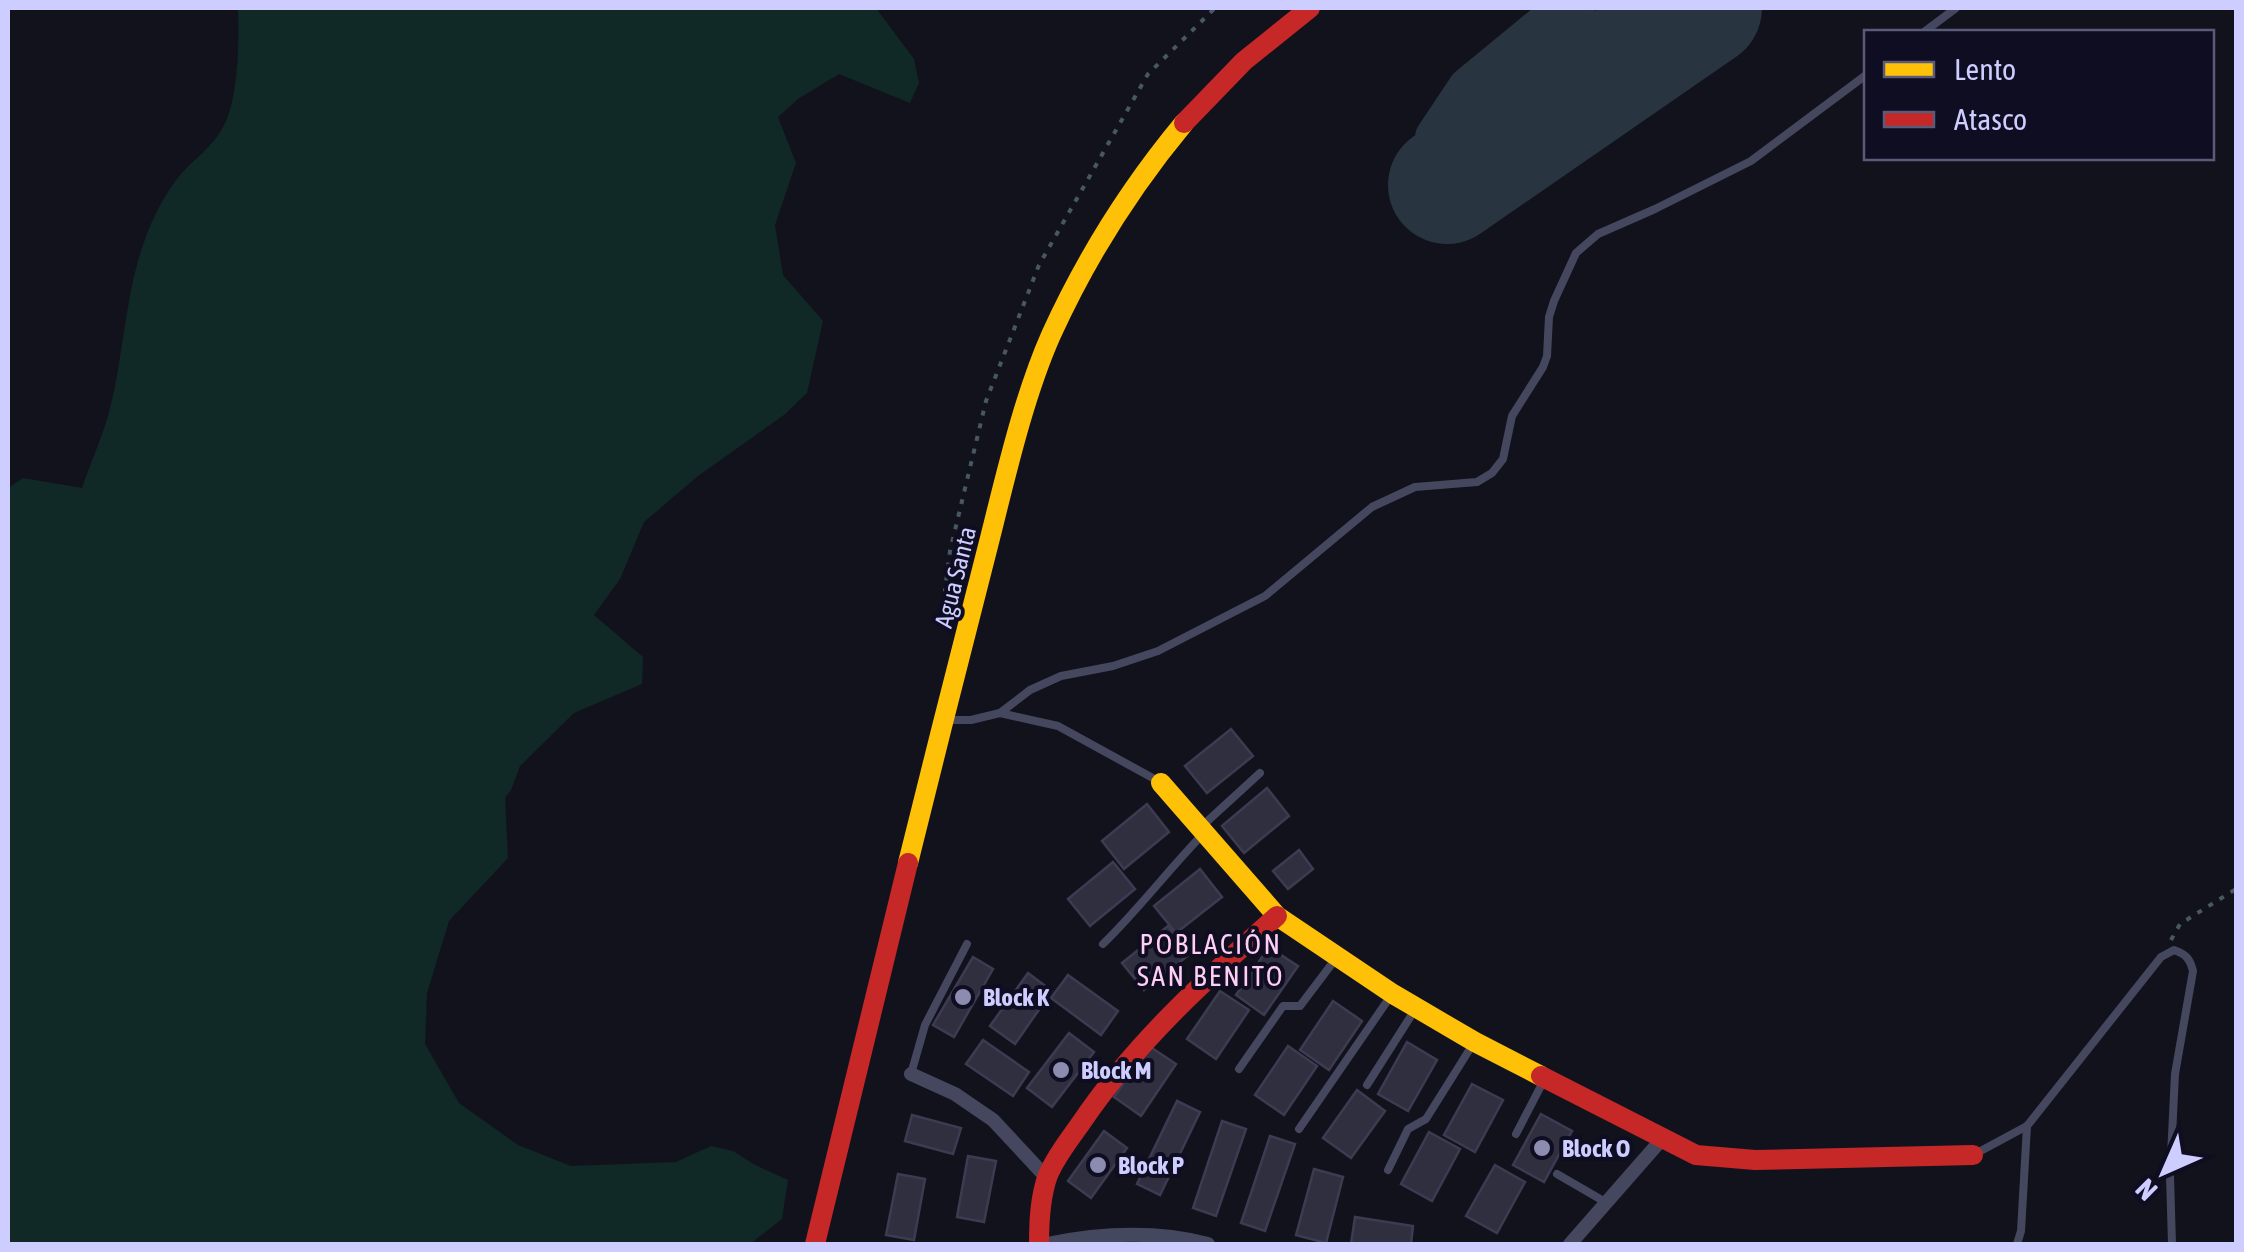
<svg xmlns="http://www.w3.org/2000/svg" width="2244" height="1252" font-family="'Asap Condensed',sans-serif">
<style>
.green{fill:#102826}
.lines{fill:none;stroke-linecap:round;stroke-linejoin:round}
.taxiway{stroke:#283541;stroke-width:48}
.runway{stroke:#283541;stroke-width:118}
.building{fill:#302f3f;stroke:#3d3b51;stroke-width:2.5}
.path{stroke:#475863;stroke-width:4;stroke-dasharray:5 8;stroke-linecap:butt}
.lane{stroke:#45475e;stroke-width:8}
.street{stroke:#45475e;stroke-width:14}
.slow{stroke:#ffc107;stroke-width:20}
.jam{stroke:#c62828;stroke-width:20}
.poi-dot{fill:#8c8cb0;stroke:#0e0d21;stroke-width:4}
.labels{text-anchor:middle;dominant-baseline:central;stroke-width:8;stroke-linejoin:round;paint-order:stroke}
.street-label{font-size:25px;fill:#cdcdff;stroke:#0e0d21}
.poi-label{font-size:25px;font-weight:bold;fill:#cdcdff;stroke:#0e0d21;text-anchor:start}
.neighbourhood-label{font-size:28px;letter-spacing:2.5px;fill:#ffcff3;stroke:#0e0d21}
</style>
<rect width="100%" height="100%" fill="#12121d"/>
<path class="green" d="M 238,8 L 876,8 L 914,59 L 919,83 L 910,103 L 839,74 L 798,99 L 778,117 L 796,163 L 775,225 L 783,275 L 823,321 L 807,393 L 784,415 L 698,476 L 644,522 L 620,579 L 594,615 L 643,657 L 642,684 L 574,713 L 520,766 L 511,790 L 505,798 L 508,858 L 449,921 L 427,993 L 425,1044 L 459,1103 L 518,1145 L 571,1166 L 676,1162 L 711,1146 L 733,1151 L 755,1165 L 788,1180 L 782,1219 L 750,1244 L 8,1244 L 8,488 L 23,478 L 82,488 C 90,464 101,440 108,416 C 124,359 124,298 144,242 C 152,219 165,193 181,174 C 194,159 212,147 222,129 C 239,100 239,41 238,8 Z"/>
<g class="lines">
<polyline class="taxiway" points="1447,185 1439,138 1471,90 1571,8"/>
<polyline class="runway" points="1447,185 1703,8"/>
</g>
<g class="building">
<polygon points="1231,729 1253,756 1207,793 1185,766"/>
<polygon points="1267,788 1289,816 1244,853 1222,826"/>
<polygon points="1147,804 1169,832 1124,869 1102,841"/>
<polygon points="1299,850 1313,869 1288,889 1273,871"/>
<polygon points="1113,862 1135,889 1090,926 1068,899"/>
<polygon points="1200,869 1222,897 1176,933 1154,906"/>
<polygon points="1168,926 1190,954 1144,990 1122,963"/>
<polygon points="1269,947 1298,966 1264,1015 1236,995"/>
<polygon points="973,957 993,969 954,1037 933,1025"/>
<polygon points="1028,973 1052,991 1015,1044 990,1026"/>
<polygon points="1068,975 1118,1011 1101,1035 1051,998"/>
<polygon points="1220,991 1249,1010 1216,1059 1187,1039"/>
<polygon points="1333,1001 1362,1021 1329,1070 1300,1050"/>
<polygon points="1069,1033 1094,1052 1052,1107 1027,1088"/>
<polygon points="983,1040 1029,1072 1013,1096 966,1064"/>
<polygon points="1407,1042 1437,1060 1408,1111 1378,1094"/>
<polygon points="1149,1046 1176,1064 1141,1116 1114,1097"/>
<polygon points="1288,1046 1317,1066 1284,1115 1255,1095"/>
<polygon points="1472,1084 1503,1100 1475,1152 1444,1135"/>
<polygon points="1357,1090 1385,1111 1351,1158 1323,1138"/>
<polygon points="1177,1101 1200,1112 1160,1195 1137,1184"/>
<polygon points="1541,1114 1572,1131 1544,1182 1513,1165"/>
<polygon points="912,1115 961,1128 953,1154 905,1141"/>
<polygon points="1222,1121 1246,1129 1216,1216 1193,1208"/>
<polygon points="1104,1131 1127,1148 1091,1198 1068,1181"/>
<polygon points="1429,1132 1460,1149 1432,1201 1401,1184"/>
<polygon points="1270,1136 1295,1144 1265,1231 1241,1223"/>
<polygon points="968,1156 996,1161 984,1222 957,1217"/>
<polygon points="1495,1165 1525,1182 1497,1233 1466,1216"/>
<polygon points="1314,1169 1343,1177 1326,1243 1296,1235"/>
<polygon points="898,1174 925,1179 914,1240 886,1235"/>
<polygon points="1355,1217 1413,1226 1411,1244 1351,1244"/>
</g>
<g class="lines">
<g class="path">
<polyline points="955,603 945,590 950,551 986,401 1039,265 1148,74 1215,8"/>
<polyline points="2171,940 2180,924 2236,889"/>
</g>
<g class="lane">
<polyline points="1924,32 1956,8"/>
<polyline points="1000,713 1058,726 1160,782"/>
<polyline points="947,720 971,720 1000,713 1030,690 1061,676 1113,666 1158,651 1265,596 1372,507 1415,487 1477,482 1492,473 1503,459 1512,416 1543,367 1547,356 1549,317 1554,301 1576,253 1598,234 1655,209 1751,161 1866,75"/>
<polyline points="1201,827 1260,773"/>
<path d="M 1103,944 C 1139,909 1169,869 1204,833"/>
<polyline points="1239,1069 1283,1006 1300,1006 1337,957"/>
<polyline points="911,1074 925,1025 967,944"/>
<polyline points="1367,1085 1416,1008"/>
<polyline points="1299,1129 1390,997"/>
<polyline points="1516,1134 1544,1080"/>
<path d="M 1975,1154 L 2027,1126 L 2161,957 L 2174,950 C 2186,954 2190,959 2193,971 L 2175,1074 L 2170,1176 L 2172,1244"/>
<polyline points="1388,1170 1408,1129 1426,1119 1473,1044"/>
<polyline points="1557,1174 1607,1203"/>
<polyline points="2017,1244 2021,1231 2027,1126"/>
</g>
<g class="street">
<polyline points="911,1074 955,1094 993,1120 1047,1178"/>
<path d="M 1047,1244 C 1101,1233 1154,1230 1208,1244"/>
<polyline points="1570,1244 1662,1139"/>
</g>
<g class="slow">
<polyline points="1161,783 1277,916 1393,994 1475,1042 1541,1076"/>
<path d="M 908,863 C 934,757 961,652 988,546 C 1005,479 1023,398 1051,335 C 1086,258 1130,188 1184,123"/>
</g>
<g class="jam">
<polyline points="1184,123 1244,61 1310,8"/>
<polyline points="1541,1076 1696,1155 1755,1160 1973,1155"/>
<polyline points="815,1244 908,863"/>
<path d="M 1039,1244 C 1039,1221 1040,1197 1048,1175 C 1056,1156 1069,1140 1081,1123 C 1135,1043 1205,980 1277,916"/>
</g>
</g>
<g class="poi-dot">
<circle cx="963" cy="997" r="10"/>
<circle cx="1061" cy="1070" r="10"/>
<circle cx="1542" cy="1148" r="10"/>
<circle cx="1098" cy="1165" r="10"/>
</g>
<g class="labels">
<g class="street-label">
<text transform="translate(955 577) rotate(-76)">Agua Santa</text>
</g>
<g class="poi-label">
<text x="983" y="997">Block K</text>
<text x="1081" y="1070">Block M</text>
<text x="1562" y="1148">Block O</text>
<text x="1118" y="1165">Block P</text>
</g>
<g class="neighbourhood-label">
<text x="1211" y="944">POBLACIÓN<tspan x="1211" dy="32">SAN BENITO</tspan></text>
</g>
</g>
<rect width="2244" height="1252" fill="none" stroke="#cdcdff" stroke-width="20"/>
<rect x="1864" y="30" width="350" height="130" fill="#0e0d21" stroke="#5a5a7a" stroke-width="2.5"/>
<rect x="1884" y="62" width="50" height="15" fill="#ffc107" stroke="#5a5a7a" stroke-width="2.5"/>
<text x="1954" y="80" font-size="30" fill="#cdcdff">Lento</text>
<rect x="1884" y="112" width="50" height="15" fill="#c62828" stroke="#5a5a7a" stroke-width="2.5"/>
<text x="1954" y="130" font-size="30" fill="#cdcdff">Atasco</text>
<g transform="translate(2164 1172) rotate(225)" stroke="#0e0d21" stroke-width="8" paint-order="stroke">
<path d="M0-8L18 38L0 25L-18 38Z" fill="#cdcdff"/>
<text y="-15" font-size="28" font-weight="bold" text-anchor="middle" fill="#cdcdff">N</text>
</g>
</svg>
